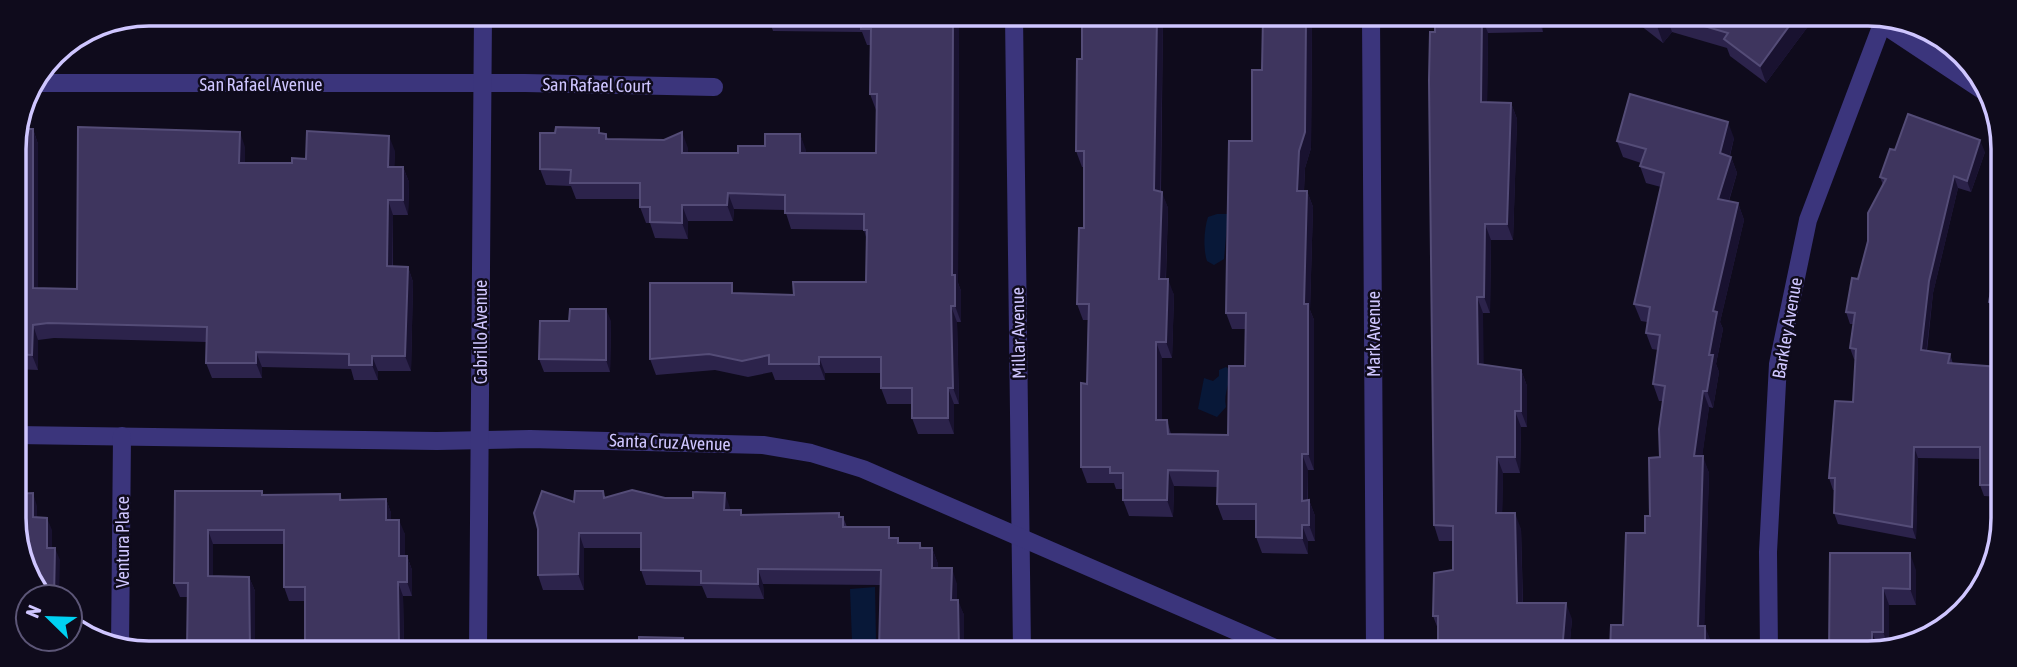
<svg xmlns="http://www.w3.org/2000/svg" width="2017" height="667" font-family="'Asap Condensed',sans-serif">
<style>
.water{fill:#081838}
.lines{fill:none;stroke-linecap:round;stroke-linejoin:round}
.minor{stroke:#3b357c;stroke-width:18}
.wall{fill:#2c234b}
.shaded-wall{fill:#191230}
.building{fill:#3e355e;stroke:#544c77;stroke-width:2}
.labels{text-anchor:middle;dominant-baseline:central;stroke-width:5;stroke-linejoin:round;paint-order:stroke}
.street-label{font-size:18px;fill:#cfc6ff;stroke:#0f0b1c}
.rim{fill:none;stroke:#cfc6ff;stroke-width:3.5}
</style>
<rect width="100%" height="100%" fill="#0f0b1c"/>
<g class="water">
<path d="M 1217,214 L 1228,214 L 1224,259 L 1214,265 L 1207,261 C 1203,249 1204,229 1208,217 Z"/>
<path d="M 1226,367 L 1230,370 C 1231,383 1223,392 1226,407 L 1217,417 L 1198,409 L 1204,378 L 1213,381 L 1219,376 L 1219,370 Z"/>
<polygon points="875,587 876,642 852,641 850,589"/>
</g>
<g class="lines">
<g class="minor">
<polyline points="1014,16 1022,651"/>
<polyline points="1371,17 1375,651"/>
<polyline points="1875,19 1985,92"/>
<polyline points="41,83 525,83 714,87"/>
<polyline points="16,435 437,441 530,439 763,445 811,453 863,469 1282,651"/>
<polyline points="120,648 122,436"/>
<polyline points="478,649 483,15"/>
<polyline points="1769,652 1768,552 1778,364 1808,220 1884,19"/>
</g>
</g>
<g class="wall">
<polygon points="149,14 319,14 319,22 118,20"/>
<polygon points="368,15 418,15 418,23 371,22"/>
<polygon points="550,15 657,15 657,27 617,27 616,23 553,24"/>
<polygon points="768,16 958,16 959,20 958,283 961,291 961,322 957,322 959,404 954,404 954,434 918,434 912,418 912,404 887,404 881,388 881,373 825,373 825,380 775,380 772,372 748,377 715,370 656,375 650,359 735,293 794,295 866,282 866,237 864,230 791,229 785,210 734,209 733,221 688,221 688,239 655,238 650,223 646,223 640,207 640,199 576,199 571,186 546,185 540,169 601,133 606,134 608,139 688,148 688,153 738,153 800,134 806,153 876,153 877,110 876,110 870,94 871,45 867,45 862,32 773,31"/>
<polygon points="1082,17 1163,17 1161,192 1168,208 1166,279 1174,295 1172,358 1162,358 1162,420 1167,420 1171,434 1228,435 1245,366 1246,329 1232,329 1226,313 1262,70 1263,23 1233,23 1230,17 1312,17 1311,148 1305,168 1304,191 1307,191 1313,207 1310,310 1314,320 1314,470 1308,470 1308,500 1309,500 1315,516 1315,541 1308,541 1308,554 1262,553 1256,537 1256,520 1223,520 1217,504 1218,487 1174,486 1173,517 1129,516 1123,500 1123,489 1116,489 1114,483 1087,483 1081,467 1087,384 1088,320 1083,320 1077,304 1084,228 1084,167 1082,167 1076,151 1082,59"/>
<polygon points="1435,17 1543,18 1543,32 1488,33 1487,102 1511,103 1517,119 1513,240 1491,240 1490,313 1483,313 1483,365 1521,370 1527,386 1527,427 1521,427 1520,473 1503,473 1502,513 1521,529 1523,603 1572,619 1569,652 1442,652 1438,640 1438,629 1433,616 1453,570 1453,541 1439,541 1434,525"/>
<polygon points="1631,18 1807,18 1809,25 1766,83 1730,56 1727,48 1672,32 1663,43"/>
<polygon points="33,129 38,144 38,288 77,289 245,147 245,163 292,163 306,159 395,151 394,167 403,167 409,182 408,215 393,215 393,266 408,267 413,282 411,371 378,371 378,380 354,380 351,369 262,367 262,378 212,378 206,363 207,342 54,338 38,340 38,370 16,369 14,141"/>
<polygon points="1734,138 1730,156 1731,157 1737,173 1729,201 1738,203 1744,220 1720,322 1723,329 1716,364 1719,372 1713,408 1709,407 1702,456 1709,473 1704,626 1711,642 1711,652 1610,652 1623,625 1645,533 1650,516 1660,457 1663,401 1659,401 1653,384 1658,350 1652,349 1646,333 1647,322 1641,321 1634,304 1661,187 1646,183 1640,166 1641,163 1623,157 1617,141"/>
<polygon points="1895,150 1985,152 1971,192 1958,188 1933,293 1927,351 1950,354 1953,364 1999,367 1999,497 1984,496 1980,485 1980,459 1918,458 1916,539 1838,524 1834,513 1834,490 1833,490 1829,478 1853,402 1856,360 1854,359 1850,348 1853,324 1850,324 1846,312 1858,279 1883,185 1880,177"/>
<polygon points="2000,261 1999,315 1993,314 1989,302"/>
<polygon points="569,321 611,321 610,372 544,372 539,359"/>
<polygon points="175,491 263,495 340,494 342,500 386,499 391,513 391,520 405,534 405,556 407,556 412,570 412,596 403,596 404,649 305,649 305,601 289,601 284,587 284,544 213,544 213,576 249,577 255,591 255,649 187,648 188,597 180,597 174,583"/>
<polygon points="603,491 605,498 665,498 730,508 730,510 743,515 839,513 840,517 843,517 847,527 893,538 898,538 899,543 920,543 922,548 932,548 938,564 938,568 957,584 957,600 964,615 964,650 879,650 880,585 763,584 764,599 707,598 702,586 646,585 641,570 641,548 584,548 584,590 543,590 538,575"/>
<polygon points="1830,553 1916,570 1916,605 1889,605 1889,648 1878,648 1878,652 1876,653"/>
</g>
<g class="shaded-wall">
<polygon points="652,15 657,15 657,27"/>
<polygon points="953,16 958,16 959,20 958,283 961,291 961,322 955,306 952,275"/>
<polygon points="1157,17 1163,17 1160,207 1154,190"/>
<polygon points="1306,17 1312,17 1311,148 1305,168 1303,207 1297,191"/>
<polygon points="1482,18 1488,33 1487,118 1481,102"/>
<polygon points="1538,18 1543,18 1543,32"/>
<polygon points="1663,18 1667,18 1672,32 1663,43 1657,26"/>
<polygon points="1795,18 1807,18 1809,25 1766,83 1760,66"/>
<polygon points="1511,103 1517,119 1513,240 1507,224"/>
<polygon points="1728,122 1734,138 1726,170 1720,153"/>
<polygon points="33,129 38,144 38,303 33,288"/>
<polygon points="240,132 245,147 245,178 239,163"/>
<polygon points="682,132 688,148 688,169 682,153"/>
<polygon points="800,134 806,150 806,169 800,153"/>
<polygon points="389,136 395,151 394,182 388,167"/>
<polygon points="1980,140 1985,152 1971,192 1967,181"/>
<polygon points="1731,157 1737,173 1724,216 1718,199"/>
<polygon points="403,167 409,182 408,215 403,200"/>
<polygon points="1954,176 1958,188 1933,293 1925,362 1921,350 1929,281"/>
<polygon points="1307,191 1313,207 1310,310 1314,320 1314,470 1308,454 1304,304"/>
<polygon points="1162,192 1168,208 1165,295 1159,279"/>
<polygon points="728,193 734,209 733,221 727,205"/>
<polygon points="388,200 393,215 392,281 387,266"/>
<polygon points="1738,203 1744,220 1720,322 1723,329 1716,364 1719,372 1713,408 1707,391 1709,355 1713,311"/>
<polygon points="682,205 688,221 688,239 682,223"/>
<polygon points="1485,224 1491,240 1490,313 1484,297"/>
<polygon points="408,267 413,282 411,371 405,356"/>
<polygon points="1168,279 1174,295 1172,358 1166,342"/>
<polygon points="1477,297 1483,313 1484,380 1478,364"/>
<polygon points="951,306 957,322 959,404 953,388"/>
<polygon points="606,309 611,321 610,372 606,360"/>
<polygon points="33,325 38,340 38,370 32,355"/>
<polygon points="1156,342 1162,358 1162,437 1156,420"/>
<polygon points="256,352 262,367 262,378 256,363"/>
<polygon points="372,356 378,371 378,380 372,365"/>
<polygon points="819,357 825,373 825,380 819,364"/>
<polygon points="1521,370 1527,386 1527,427 1521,411"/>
<polygon points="948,388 954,404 954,434 948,418"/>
<polygon points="1703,391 1709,407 1700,473 1694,456"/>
<polygon points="1515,411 1521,427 1520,473 1515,457"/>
<polygon points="1914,447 1918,458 1916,539 1912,527"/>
<polygon points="1302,454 1308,470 1307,517 1302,501"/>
<polygon points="1703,456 1709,473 1704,642 1698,626"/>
<polygon points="1497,457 1503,473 1502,529 1496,513"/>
<polygon points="1168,470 1174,486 1173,517 1167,500"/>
<polygon points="33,493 37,506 37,530 33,517"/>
<polygon points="725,493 730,508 730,525 724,510"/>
<polygon points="386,499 391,513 391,534 386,520"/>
<polygon points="1309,500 1315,516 1315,541 1309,525"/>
<polygon points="1515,513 1521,529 1523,619 1517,603"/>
<polygon points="47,518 52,530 52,560 47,548"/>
<polygon points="399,520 405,534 405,570 399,556"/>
<polygon points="1302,525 1308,541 1308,554 1302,538"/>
<polygon points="208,530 213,544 213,590 208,576"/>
<polygon points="579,533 584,548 584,590 578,574"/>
<polygon points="55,548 60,560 59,597 54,597"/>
<polygon points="932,548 938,564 937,584 932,568"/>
<polygon points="1910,553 1916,570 1916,605 1910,589"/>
<polygon points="407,556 412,570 412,596 407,582"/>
<polygon points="952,568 957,584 957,615 951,600"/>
<polygon points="758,569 763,584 764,599 758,584"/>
<polygon points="249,577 255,591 255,649 250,649"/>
<polygon points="398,582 403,596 404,649 401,649 399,645"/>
<polygon points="1883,588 1889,605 1889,648 1883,632"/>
<polygon points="958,600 964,615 964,650 959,650"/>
<polygon points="1566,603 1572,619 1569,652 1562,652"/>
<polygon points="1705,626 1711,642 1711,652 1705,652"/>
<polygon points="1872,632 1878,648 1878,652 1876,653 1872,653"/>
<polygon points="683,638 687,650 683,650"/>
</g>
<g class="building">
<polygon points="854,16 953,16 952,275 955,275 955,306 951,306 953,388 948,388 948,418 912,418 912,388 881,388 881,357 819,357 819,364 769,364 769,355 742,361 709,354 650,359 650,283 732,283 732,293 794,295 793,282 866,282 867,230 864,230 864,214 785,213 785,195 728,193 727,205 682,205 682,223 650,222 650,207 640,207 640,183 570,183 571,170 540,169 540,133 555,133 556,127 599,128 599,133 606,134 606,139 664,140 682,132 682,153 738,153 738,146 765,146 765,134 800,134 800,153 876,153 877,94 870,94 871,29 861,29 861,16"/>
<polygon points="1082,17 1157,17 1154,190 1162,192 1159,279 1168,279 1166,342 1156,342 1156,420 1167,420 1168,434 1228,435 1229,366 1245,366 1246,313 1226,313 1229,141 1252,141 1252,70 1262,70 1263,17 1306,17 1305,132 1299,151 1297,191 1307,191 1304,304 1308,304 1308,454 1302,454 1302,501 1309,500 1309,525 1302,525 1302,538 1256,537 1256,504 1217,504 1218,471 1168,470 1167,500 1123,500 1123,473 1110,473 1110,467 1081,467 1081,383 1087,384 1089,304 1077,304 1079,228 1084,228 1084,151 1076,151 1077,59 1082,59"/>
<polygon points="1435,17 1482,18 1481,102 1511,103 1507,224 1485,224 1484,297 1477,297 1478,364 1521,370 1521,411 1515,411 1515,457 1497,457 1496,513 1515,513 1517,603 1566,603 1562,652 1528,652 1529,640 1438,640 1438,616 1433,616 1434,573 1453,570 1453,526 1434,525 1429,80 1430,32 1435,32"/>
<polygon points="1647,18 1663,18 1657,26"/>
<polygon points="1677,18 1795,18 1760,66 1724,39 1728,33"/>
<polygon points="1630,94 1728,122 1720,153 1731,157 1718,199 1738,203 1713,311 1717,312 1709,355 1713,355 1707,391 1703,391 1694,456 1703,456 1698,626 1705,626 1705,652 1610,652 1611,625 1623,625 1626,533 1645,533 1645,516 1650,516 1649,458 1660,457 1659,429 1665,386 1653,384 1660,335 1646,333 1650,307 1634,304 1664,173 1640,166 1646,149 1617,141"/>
<polygon points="1908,114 1980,140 1967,181 1954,176 1929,281 1921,350 1950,354 1948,363 1999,367 1999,485 1980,485 1980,447 1914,447 1912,527 1834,513 1835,478 1829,478 1835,401 1853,402 1856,349 1850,348 1855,313 1846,312 1852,278 1858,279 1868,241 1868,213 1886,179 1880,177 1890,149 1895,150"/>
<polygon points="78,127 240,132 239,163 292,163 292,158 306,159 307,131 389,136 388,167 403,167 403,200 388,200 387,266 408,267 405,356 372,356 372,365 349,365 349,354 256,352 256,363 206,363 207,327 48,323 33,325 32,355 15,354 14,141 20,129 33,129 33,288 77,289"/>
<polygon points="1997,260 2000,261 2000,304 1989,302"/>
<polygon points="570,309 606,309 606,360 539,359 540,321 569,321"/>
<polygon points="632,490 665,498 693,498 693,492 725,493 724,510 741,510 741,515 839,513 839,517 843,517 843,527 889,527 889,538 898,538 898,543 920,543 920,548 932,548 932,568 952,568 951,600 958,600 959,650 879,650 881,570 758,569 758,584 701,583 701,571 641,570 641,533 579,533 578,574 538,575 538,529 534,513 542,491 574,502 575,491 603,491 604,498"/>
<polygon points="175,491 262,491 262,495 340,494 340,500 386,499 386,520 399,520 399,556 407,556 407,582 398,582 399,645 373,646 373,649 305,649 305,587 284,587 284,530 208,530 208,576 249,577 250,649 187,648 188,583 174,583"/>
<polygon points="33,493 33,517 47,518 47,548 55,548 54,597 43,597 17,544 16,494"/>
<polygon points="1830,553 1910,553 1910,589 1883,588 1883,632 1872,632 1872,653 1829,653"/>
<polygon points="639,637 683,638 683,650 615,650 615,644 639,644"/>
<polygon points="1087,643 1163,644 1163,650 1171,651 1087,651"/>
</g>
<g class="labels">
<g class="street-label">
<text x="261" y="84">San Rafael Avenue</text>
<text transform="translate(597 85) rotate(1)">San Rafael Court</text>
<text transform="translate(1787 328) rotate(-80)">Barkley Avenue</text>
<text transform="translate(480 332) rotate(-90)">Cabrillo Avenue</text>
<text transform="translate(1018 333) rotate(-91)">Millar Avenue</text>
<text transform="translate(1373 334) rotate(-90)">Mark Avenue</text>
<text transform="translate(670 442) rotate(2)">Santa Cruz Avenue</text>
<text transform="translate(122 542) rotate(-90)">Ventura Place</text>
</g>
</g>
<path d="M0 0H2017V667H0ZM149 26H1868A123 123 0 0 1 1991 149V518A123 123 0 0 1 1868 641H149A123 123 0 0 1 26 518V149A123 123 0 0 1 149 26Z" fill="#0f0b1c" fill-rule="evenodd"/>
<path class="rim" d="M149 26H1868A123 123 0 0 1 1991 149V518A123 123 0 0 1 1868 641H149A123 123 0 0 1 26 518V149A123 123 0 0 1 149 26Z"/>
<g transform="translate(49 618) rotate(293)"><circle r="33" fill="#0f0b1c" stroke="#5c5677" stroke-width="2"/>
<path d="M0-5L12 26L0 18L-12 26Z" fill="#00d1f1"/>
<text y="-10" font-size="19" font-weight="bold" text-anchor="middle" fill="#cfc6ff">N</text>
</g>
</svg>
